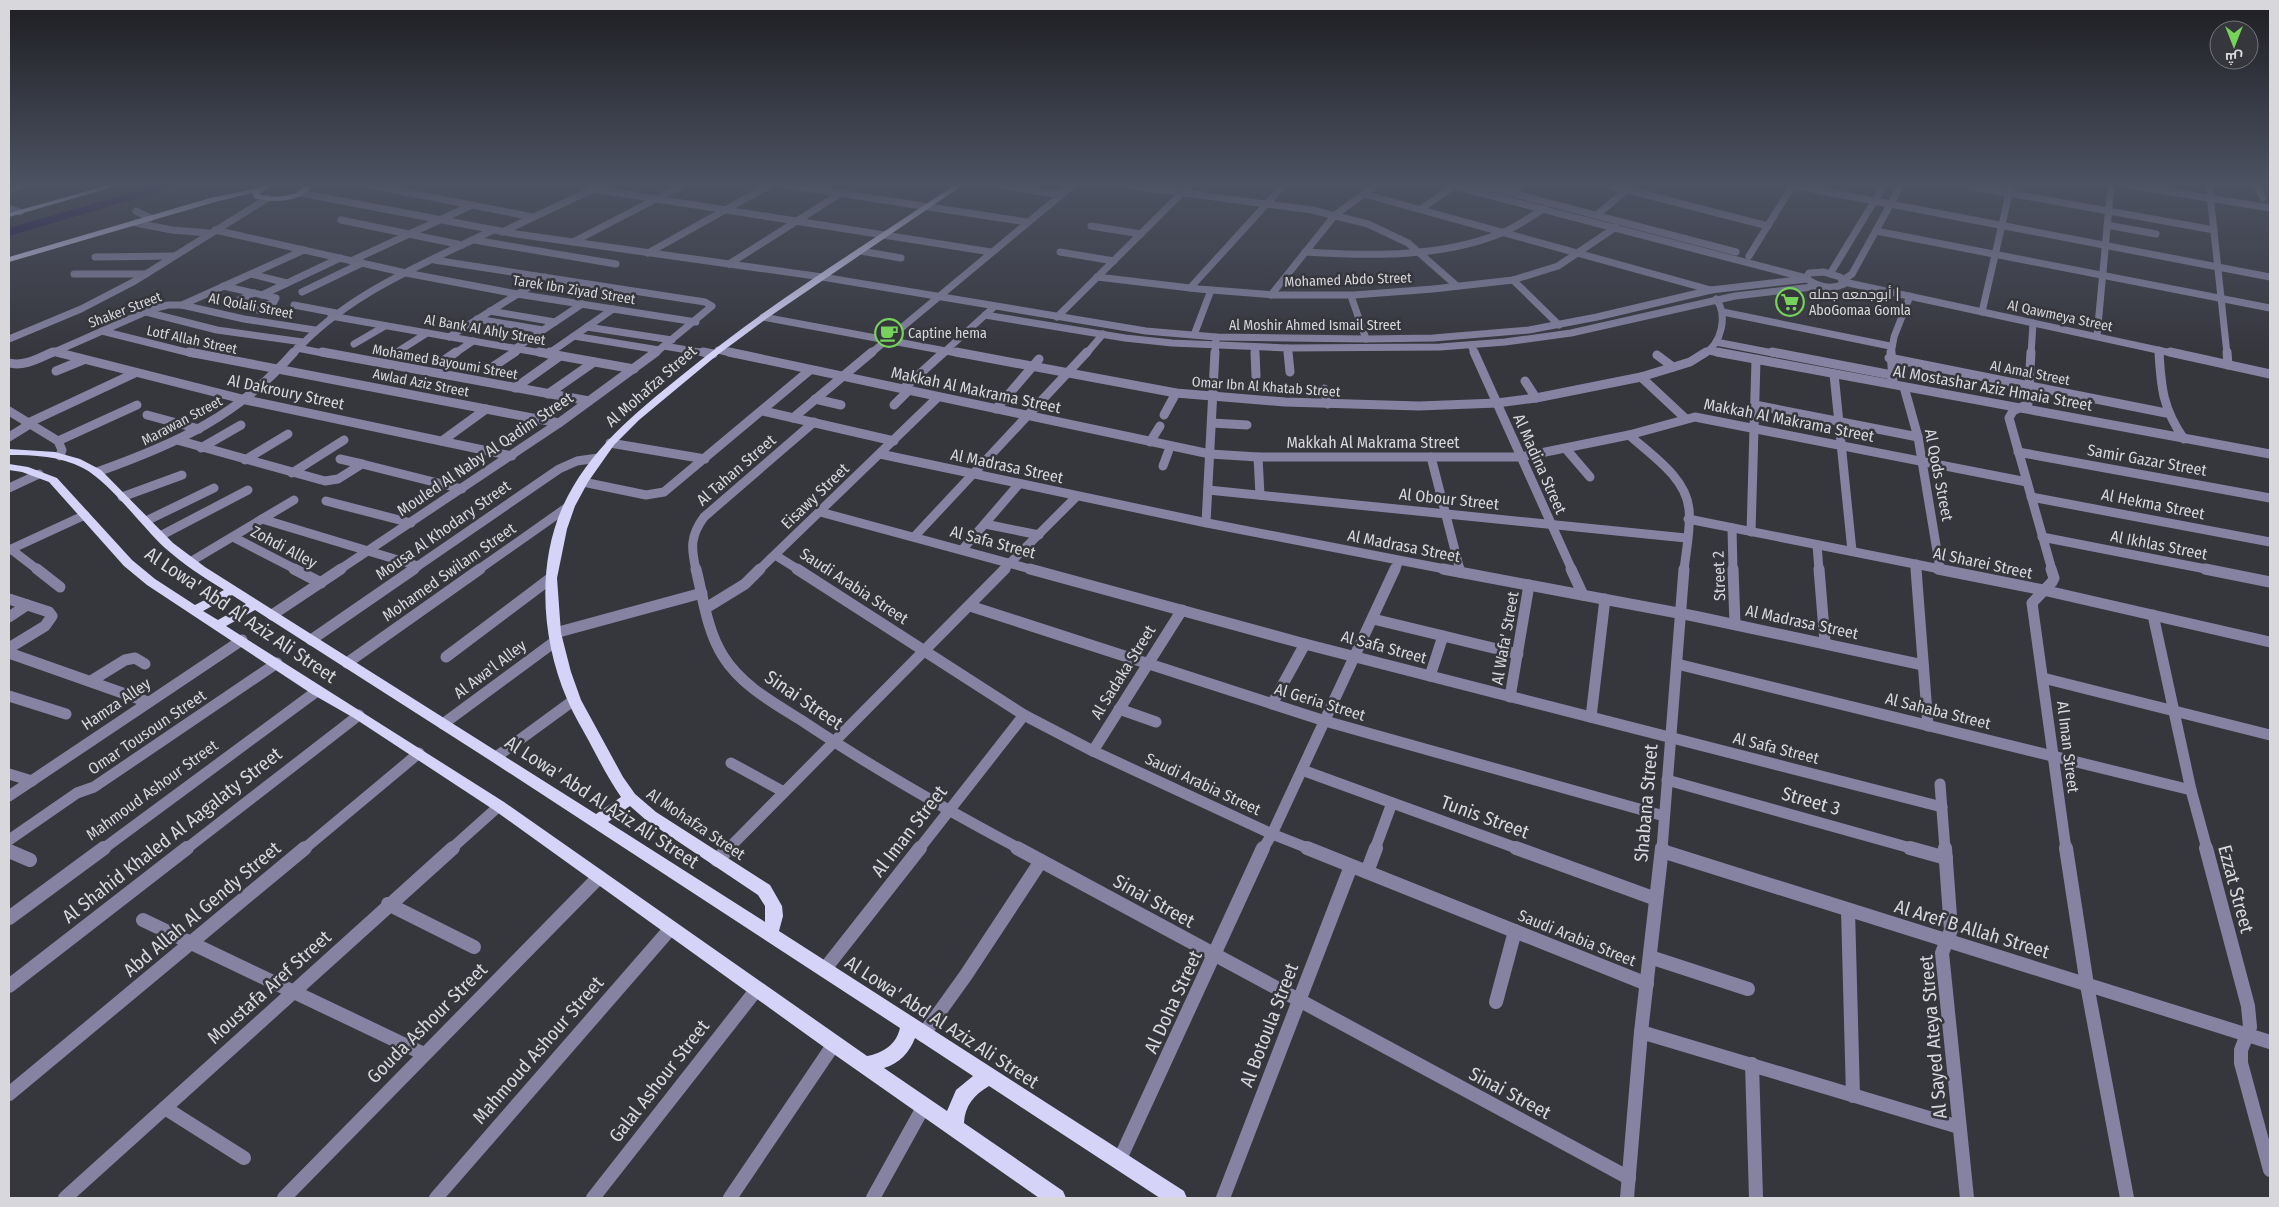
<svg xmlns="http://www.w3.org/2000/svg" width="2279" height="1207" font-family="'Fira Sans Condensed',Cairo,sans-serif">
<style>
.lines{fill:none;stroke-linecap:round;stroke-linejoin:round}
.canal{fill:#1f0e49;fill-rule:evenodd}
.minor-far3{stroke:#8683a2;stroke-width:7}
.minor-far2{stroke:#8683a2;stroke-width:9}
.minor-far1{stroke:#8683a2;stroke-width:11}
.minor{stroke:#8683a2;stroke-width:14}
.tertiary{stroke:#8683a2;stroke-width:7}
.primary{fill:#d6d3f9;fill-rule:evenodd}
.labels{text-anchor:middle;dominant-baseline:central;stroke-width:5;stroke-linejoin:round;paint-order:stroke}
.far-street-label{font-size:14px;fill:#d7d7dc;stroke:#36363d}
.far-poi-label{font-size:14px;fill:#d7d7dc;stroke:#36363d;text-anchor:start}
.street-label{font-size:16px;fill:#d7d7dc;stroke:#36363d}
.near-street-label{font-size:19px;fill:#d7d7dc;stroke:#36363d}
</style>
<rect width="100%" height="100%" fill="#36363d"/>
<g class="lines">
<polygon class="canal" points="158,185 176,185 174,187 9,236 9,228"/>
<g class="minor-far3">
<polyline points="369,185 533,217"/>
<polyline points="786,185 1027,222"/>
<polyline points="997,185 1061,195"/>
<polyline points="1124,185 1312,210 1368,224 1408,243 1457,286"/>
<polyline points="1450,185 1806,278"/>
<polyline points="1481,185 1736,252"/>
<polyline points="1608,185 1768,226"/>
<polyline points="1791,185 2270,277"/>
<polyline points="1964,185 2214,230"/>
<polyline points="2128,185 2270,208"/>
<polyline points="2209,185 2227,354"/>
<polyline points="2257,185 2263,198"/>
<polyline points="594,189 991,252"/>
<polyline points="9,190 22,185"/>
<polyline points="1511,192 1522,185"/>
<polyline points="300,193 516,234 822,277"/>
<polyline points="1364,194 1711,290"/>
<polyline points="9,208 20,212"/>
<polyline points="1421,209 1454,186"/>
<polyline points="136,211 150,218"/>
<polyline points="1598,214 1630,187"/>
<polyline points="341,220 462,245"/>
<polyline points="136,223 172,230 209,233"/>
<polyline points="2107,225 2156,234"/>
<polyline points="1091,226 1141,234"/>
<polyline points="215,230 406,273 517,294 696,322"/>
<polyline points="1876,231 2270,308"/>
<polyline points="502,232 600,186"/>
<polyline points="474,240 616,264"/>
<polyline points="573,242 683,185"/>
<polyline points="861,251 901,258"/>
<polyline points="1060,252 1114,261"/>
<path d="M 1305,252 C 1371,256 1442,258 1504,232 C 1518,226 1531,216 1544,209"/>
<polyline points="648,253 770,185"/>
<polyline points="1749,256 1793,185"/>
<polyline points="95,257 174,256"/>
<polyline points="434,260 705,302 712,306 654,354"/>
<polyline points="351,261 472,205"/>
<polyline points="729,264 841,193"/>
<polyline points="74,274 146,274"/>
<polyline points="251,274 287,283"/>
<polyline points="1097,277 1199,289 1275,295 1354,295 1433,289 1513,280 1558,266 1616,227"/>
<polyline points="1513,280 1559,325"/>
<polyline points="1844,282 2176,354"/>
<polyline points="223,286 276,298 274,302 258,310"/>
<polyline points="1190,288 1284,185"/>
<polyline points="302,292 362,263"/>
<polyline points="262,295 340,258"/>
<polyline points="1271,295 1335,215 1376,185"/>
<polyline points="1351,296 1366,339"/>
<polyline points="235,302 254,293"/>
<polyline points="182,305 244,319 315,330"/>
<polyline points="294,305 336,313"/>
<polyline points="490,311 555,322"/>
<polyline points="146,312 217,330 303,342"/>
<polyline points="1723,312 1890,346"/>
<polyline points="1982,312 2011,185"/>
<polyline points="331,316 547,354"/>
<polyline points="763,317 962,354"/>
<polyline points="1057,317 1190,185"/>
<polyline points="477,319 543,330"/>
<polyline points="587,327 672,340"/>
<polyline points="102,331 194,354"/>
<polyline points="1194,335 1211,290"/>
<polyline points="574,336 659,350"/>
<polyline points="2097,336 2111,185"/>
<polyline points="449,337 545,277"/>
<polyline points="9,339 81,309 133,282 268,198"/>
<polyline points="1716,342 1778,354"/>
<polyline points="354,344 385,326"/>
<polyline points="1471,345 1475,354"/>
<polyline points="664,346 711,354"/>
<polyline points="1255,347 1255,354"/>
<polyline points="297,348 328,354"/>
<polyline points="516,348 582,304"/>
<polyline points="1287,348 1288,354"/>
<polyline points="718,350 735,354"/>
<polyline points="2159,350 2159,354"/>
<polyline points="1709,351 1724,354"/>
<polyline points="54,352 61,354"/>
<polyline points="397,352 427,333"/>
<polyline points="50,354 152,309 168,305 182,305 304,250"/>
<path d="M 293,354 C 346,294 422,265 493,230"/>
<polyline points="454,354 473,341"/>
<polyline points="513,354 520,349"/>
<polyline points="548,354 613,309"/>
<polyline points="870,354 1073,185"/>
<polyline points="942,354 994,307"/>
<polyline points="1086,354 1103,334"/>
<polyline points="1215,354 1216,337"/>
<path d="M 1704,354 C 1722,343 1728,315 1716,299"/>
<polyline points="1891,354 1894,337 1910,296"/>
<polyline points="2031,354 2033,323"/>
</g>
<g class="minor-far2">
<polyline points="56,352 246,400 512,456"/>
<polyline points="189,352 559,423"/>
<polyline points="322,352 589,401"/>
<polyline points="539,352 634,369"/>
<polyline points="703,352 713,354"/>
<polyline points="729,352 1210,454 1258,457 1521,457 1629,435 1695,417 2027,482"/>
<polyline points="956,352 1176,393 1285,402 1419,406 1497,403 1536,398 1641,377 1690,362 1706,352"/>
<polyline points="1255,352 1256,376"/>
<polyline points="1288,352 1290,372"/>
<polyline points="1474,352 1572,570"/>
<polyline points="1717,352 2270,454"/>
<polyline points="1772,352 1892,375"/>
<polyline points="1891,352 1893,380"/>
<polyline points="2031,352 2028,404 2013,411 2009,418 2052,570"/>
<path d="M 2159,352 C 2161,388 2163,409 2184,439"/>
<polyline points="2170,352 2270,374"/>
<polyline points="2227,352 2228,365"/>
<polyline points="548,354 550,352"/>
<polyline points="1657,355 1673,367"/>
<polyline points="1889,358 2166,413"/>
<polyline points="443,361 456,352"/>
<path d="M 9,363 C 24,367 39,358 53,352"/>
<polyline points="488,370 515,352"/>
<polyline points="56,371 83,360"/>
<polyline points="1834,374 1852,551"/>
<polyline points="1641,377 1686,419"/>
<polyline points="1525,381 1536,398"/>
<polyline points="1904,387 1918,437 1940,569"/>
<polyline points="515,388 560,356"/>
<polyline points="903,389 944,352"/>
<polyline points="1324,389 1328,404"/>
<polyline points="548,394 594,362"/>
<polyline points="815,399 841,405"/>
<polyline points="894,405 908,391"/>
<polyline points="1755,405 1918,437"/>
<polyline points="996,409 1039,359"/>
<polyline points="9,411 58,441 62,450 60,456"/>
<polyline points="763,411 894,441"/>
<polyline points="147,415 199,429"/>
<polyline points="1164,415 1176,393"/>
<polyline points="793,418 872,352"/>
<polyline points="28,423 135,373"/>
<polyline points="1212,423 1247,425"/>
<path d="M 1629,435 C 1650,454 1686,477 1689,509 C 1691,528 1686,551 1684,570"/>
<polyline points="9,437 30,424"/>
<polyline points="177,440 325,481 338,479 362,464 462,489"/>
<polyline points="58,441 137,405"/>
<polyline points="442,441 486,409"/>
<polyline points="1150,442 1160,426"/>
<polyline points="610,443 705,459"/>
<polyline points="201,448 241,425"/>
<polyline points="1566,449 1590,477"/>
<polyline points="2018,452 2270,498"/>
<polyline points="880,454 1202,522 1450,570"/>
<polyline points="1258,457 1260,495"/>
<polyline points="1431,457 1460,570"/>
<polyline points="340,459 362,464"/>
<polyline points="245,460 288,434"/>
<polyline points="1163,466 1170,447"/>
<path d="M 97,472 C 176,444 238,416 294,352"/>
<polyline points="292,473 344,440"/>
<polyline points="583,482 646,495 664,492 810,370"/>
<polyline points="9,488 39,474"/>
<polyline points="1208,490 1686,538"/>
<polyline points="122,497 182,475"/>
<polyline points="2031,497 2270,542"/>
<polyline points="326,501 411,523"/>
<polyline points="820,512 1034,570"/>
<polyline points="262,519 418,566"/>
<polyline points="1688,519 1945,570"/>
<polyline points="146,521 214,488"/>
<polyline points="1206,523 1215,352"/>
<polyline points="985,524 1039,535"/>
<polyline points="1732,528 1733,570"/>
<polyline points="1751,532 1756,360"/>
<polyline points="160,536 248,490"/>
<polyline points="233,537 297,570"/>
<polyline points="914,537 1087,352"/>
<polyline points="2042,537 2211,570"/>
<polyline points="1817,545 1819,570"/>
<polyline points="9,550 85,515"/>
<polyline points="9,550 12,550 38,570"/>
<polyline points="962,550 1019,484"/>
<polyline points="775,555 799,570"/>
<polyline points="190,562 294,500"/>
<polyline points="1916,564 1916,570"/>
<polyline points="339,570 559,423 656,352"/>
<polyline points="412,570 559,469 577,461 598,458"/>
<polyline points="478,570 569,506"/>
<path d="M 696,570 C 691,548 690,536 704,517 L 814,422"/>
<polyline points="759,570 938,397"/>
<polyline points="1003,570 1076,497"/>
<polyline points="1395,570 1399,561"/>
</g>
<g class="minor-far1">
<polyline points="37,569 60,587"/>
<polyline points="294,569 321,583"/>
<path d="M 696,569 C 703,597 707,631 723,656 C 741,685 772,702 801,720 C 871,767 945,809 1020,849"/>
<polyline points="797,569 1024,715 1093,751 1272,834 1310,849"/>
<polyline points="1030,569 1305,644 1942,807"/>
<polyline points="1443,569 1694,616 1923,665"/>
<polyline points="1459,569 1460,572"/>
<polyline points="1571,569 1583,595"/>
<polyline points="1733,569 1735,624"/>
<polyline points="1819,569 1825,642"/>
<polyline points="1916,569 1928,726"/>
<polyline points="1938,569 2043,590 2270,642"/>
<polyline points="2051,569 2054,578 2052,582 2032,603 2066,849"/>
<polyline points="2205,569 2270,582"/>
<polyline points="9,599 49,612 52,616 45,626 9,648"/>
<polyline points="970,606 1325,721 1664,816"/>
<polyline points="706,608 745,584 760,569"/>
<polyline points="272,615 341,569"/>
<polyline points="2153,615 2191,790 2207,849"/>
<polyline points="9,617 27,605"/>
<polyline points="1373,619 1518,654"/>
<polyline points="555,633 702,593"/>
<polyline points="311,640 414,569"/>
<polyline points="9,653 148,702"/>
<polyline points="446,657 551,578"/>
<polyline points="347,663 480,569"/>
<polyline points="1677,664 2191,790"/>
<polyline points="1430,676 1443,636"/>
<polyline points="2043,678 2270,735"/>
<polyline points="91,681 125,660 135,658 145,664"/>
<polyline points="9,696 66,714"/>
<polyline points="1510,697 1529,585"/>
<polyline points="1272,704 1305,644"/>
<polyline points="1119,709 1156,722"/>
<polyline points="1591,717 1605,599"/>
<polyline points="443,724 557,640"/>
<polyline points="1093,751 1182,610"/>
<polyline points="496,757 574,700"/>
<polyline points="731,763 784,792"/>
<polyline points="1302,770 1519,849"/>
<polyline points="9,774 32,781"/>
<polyline points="1667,780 1914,849"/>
<polyline points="1940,784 1945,849"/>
<polyline points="9,796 242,640"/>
<polyline points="9,840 77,793 94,787 277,663"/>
<polyline points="103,849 317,691"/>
<polyline points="186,849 359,715"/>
<polyline points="304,849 419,753"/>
<polyline points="451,849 499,806"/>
<polyline points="728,849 1005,569"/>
<polyline points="919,849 1024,715"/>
<polyline points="1263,849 1272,834 1395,569"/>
<polyline points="1375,849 1392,803"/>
<polyline points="1662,849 1684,569"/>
</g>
<g class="minor">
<polyline points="1017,848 1629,1178"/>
<polyline points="1307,848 1647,984"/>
<polyline points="1516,848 1656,899"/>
<polyline points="1910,848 1946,858"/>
<polyline points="1945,848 1951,930 1942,953 1967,1198"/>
<polyline points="2066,848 2087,985 2127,1198"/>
<polyline points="2206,848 2248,1006 2250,1027 2241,1050 2241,1063 2270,1170"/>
<polyline points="9,851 30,860"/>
<polyline points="1662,851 2270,1042"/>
<polyline points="717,860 729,848"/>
<polyline points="1367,872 1376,848"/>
<polyline points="388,904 474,947"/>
<polyline points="1848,910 1853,1096"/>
<polyline points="9,918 104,848"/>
<polyline points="143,920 424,1054"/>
<polyline points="1650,957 1748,989"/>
<polyline points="824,970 920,848"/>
<polyline points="9,986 187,848"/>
<polyline points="1496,1002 1515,931"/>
<polyline points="1641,1032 1959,1127"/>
<polyline points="923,1035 966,975 1041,861"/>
<polyline points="1752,1064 1756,1198"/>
<polyline points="9,1094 305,848"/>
<polyline points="165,1108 244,1158"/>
<polyline points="1119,1161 1263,848"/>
<polyline points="65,1198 453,848"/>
<polyline points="284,1198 599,877"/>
<polyline points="436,1198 671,928"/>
<polyline points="593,1198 757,989"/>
<polyline points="730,1198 834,1044"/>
<polyline points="873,1198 924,1106"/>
<polyline points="1223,1198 1351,866"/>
<polyline points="1627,1198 1641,1032 1662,848"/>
</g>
<g class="tertiary">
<path d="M 1824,272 L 1840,277 L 1844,284 C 1831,290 1817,287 1806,278 L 1809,273 Z"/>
<polyline points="1830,274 1884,185"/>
<polyline points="822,277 1146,331 1216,337 1366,339 1433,338 1529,330 1597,317 1711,290 1807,279"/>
<polyline points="1843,280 1852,274 1901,185"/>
<polyline points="985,315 1125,338 1172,343 1287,348 1440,347 1505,342 1571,333 1735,296 1821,286"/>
</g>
<g class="primary">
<polygon points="109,185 120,185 9,217 9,213"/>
<path d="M 264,185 L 273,185 L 259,194 C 269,198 285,197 296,193 C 303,189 305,184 314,185 C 300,203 274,203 254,198 L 252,193 L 215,202 L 9,262 L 9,257 L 210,198 L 258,188 Z"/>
<path d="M 955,185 L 963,185 L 766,319 L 716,356 L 639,420 L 614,445 L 588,482 L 575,506 L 567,529 L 557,578 L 561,633 L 571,672 L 581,700 L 623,777 L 635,794 L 656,812 L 770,885 L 782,906 L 783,916 L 779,931 L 1184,1191 L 1187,1198 L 1160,1198 L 989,1086 C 974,1095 965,1105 964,1123 L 1063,1191 L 1066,1198 L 1039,1198 L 828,1050 L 494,810 L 354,718 L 312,694 L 147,585 L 124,566 L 49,482 L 22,472 L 9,470 L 9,464 L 28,467 L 57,478 L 132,560 L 155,579 L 195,605 L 224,590 C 203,577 183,564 165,548 C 141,526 110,482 83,468 C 60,456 34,455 9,455 L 9,449 L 55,452 L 80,459 L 101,470 L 173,543 L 205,567 L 596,814 L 621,797 C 610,781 601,764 592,747 C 584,731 574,716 567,699 C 542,641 536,566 563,506 C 588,451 635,413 681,376 C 767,305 862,247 955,185 ZM 232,595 L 246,604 L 218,620 L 203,611 ZM 255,610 L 491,761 L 900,1028 C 896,1045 883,1053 867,1056 L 504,802 L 226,626 ZM 630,806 L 646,820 L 758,895 L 765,906 L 765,922 L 608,822 ZM 915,1038 L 973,1076 L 956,1090 L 947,1111 L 884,1068 C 900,1063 909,1053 915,1038 Z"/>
</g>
</g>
<linearGradient id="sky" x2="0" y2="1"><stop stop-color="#1e1e22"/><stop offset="0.52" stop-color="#4c5262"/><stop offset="1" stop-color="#4c5262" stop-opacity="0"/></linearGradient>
<rect width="2279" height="354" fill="url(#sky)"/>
<defs>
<symbol id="supermarket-ring" viewBox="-11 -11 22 22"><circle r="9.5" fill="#36363d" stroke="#75d25a" stroke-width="1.5"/><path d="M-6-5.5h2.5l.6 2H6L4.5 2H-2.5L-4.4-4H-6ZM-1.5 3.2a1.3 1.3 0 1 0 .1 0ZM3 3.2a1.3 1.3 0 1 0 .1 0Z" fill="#75d25a"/></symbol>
<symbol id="cafe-ring" viewBox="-11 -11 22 22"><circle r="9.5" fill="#36363d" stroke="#75d25a" stroke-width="1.5"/><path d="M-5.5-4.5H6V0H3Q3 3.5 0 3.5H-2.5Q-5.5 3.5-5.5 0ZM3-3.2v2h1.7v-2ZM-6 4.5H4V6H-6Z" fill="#75d25a"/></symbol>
</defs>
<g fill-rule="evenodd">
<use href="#supermarket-ring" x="1774" y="286" width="32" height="32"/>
<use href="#cafe-ring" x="873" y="317" width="32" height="32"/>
</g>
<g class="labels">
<g class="far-street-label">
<text transform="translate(1348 280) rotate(-2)">Mohamed Abdo Street</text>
<text transform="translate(574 290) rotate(9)">Tarek Ibn Ziyad Street</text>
<text transform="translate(251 306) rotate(11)">Al Qolali Street</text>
<text transform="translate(125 310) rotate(-21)">Shaker Street</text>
<text transform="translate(2060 316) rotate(12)">Al Qawmeya Street</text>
<text x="1315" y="325">Al Moshir Ahmed Ismail Street</text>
<text transform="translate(485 330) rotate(10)">Al Bank Al Ahly Street</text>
<text transform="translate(192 340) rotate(12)">Lotf Allah Street</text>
<text transform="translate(445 362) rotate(10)">Mohamed Bayoumi Street</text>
<text transform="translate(2030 373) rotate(11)">Al Amal Street</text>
<text transform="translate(421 383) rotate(11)">Awlad Aziz Street</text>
<text transform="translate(1266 387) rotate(4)">Omar Ibn Al Khatab Street</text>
<text transform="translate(182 421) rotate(-28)">Marawan Street</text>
</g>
<g class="far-poi-label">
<text x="1809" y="294">أبوجمعه جمله |<tspan x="1809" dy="16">AboGomaa Gomla</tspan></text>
<text x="908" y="333">Captine hema</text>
</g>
<g class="street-label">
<text transform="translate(651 386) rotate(-41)">Al Mohafza Street</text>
<text transform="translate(1993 388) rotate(10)">Al Mostashar Aziz Hmaia Street</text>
<text transform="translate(976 390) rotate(12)">Makkah Al Makrama Street</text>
<text transform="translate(286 392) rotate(12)">Al Dakroury Street</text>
<text transform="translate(1789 420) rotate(11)">Makkah Al Makrama Street</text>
<text x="1373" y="442">Makkah Al Makrama Street</text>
<text transform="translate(485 454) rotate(-34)">Mouled Al Naby Al Qadim Street</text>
<text transform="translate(2147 460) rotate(10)">Samir Gazar Street</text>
<text transform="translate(1540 464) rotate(66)">Al Madina Street</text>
<text transform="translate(1007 466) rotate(12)">Al Madrasa Street</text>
<text transform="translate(736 470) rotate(-41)">Al Tahan Street</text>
<text transform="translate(1939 475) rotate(79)">Al Qods Street</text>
<text transform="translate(815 496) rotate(-44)">Eisawy Street</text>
<text transform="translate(1449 499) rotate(6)">Al Obour Street</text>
<text transform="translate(2153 504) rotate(11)">Al Hekma Street</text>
<text transform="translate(443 530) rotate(-35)">Mousa Al Khodary Street</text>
<text transform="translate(993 542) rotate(15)">Al Safa Street</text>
<text transform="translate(2159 545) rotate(11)">Al Ikhlas Street</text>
<text transform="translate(1404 546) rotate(11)">Al Madrasa Street</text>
<text transform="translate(284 547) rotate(28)">Zohdi Alley</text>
<text transform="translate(1983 563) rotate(12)">Al Sharei Street</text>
<text transform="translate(449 572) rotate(-35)">Mohamed Swilam Street</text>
<text transform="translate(1719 576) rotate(-92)">Street 2</text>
<text transform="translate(854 586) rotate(33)">Saudi Arabia Street</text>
<text transform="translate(1802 622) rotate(12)">Al Madrasa Street</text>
<text transform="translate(1505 638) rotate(-80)">Al Wafa' Street</text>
<text transform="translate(1384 647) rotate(15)">Al Safa Street</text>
<text transform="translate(490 669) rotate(-37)">Al Awa'l Alley</text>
<text transform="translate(1123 672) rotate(-58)">Al Sadaka Street</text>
<text transform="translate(1320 702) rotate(17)">Al Geria Street</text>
<text transform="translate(116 704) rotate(-34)">Hamza Alley</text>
<text transform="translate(1938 711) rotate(14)">Al Sahaba Street</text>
<text transform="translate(147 732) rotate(-34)">Omar Tousoun Street</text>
<text transform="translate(2068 747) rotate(83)">Al Iman Street</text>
<text transform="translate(1776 748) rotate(14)">Al Safa Street</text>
<text transform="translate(1203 784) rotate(25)">Saudi Arabia Street</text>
<text transform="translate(152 790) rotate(-36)">Mahmoud Ashour Street</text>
<text transform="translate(696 824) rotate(34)">Al Mohafza Street</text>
<text transform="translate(1577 938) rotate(22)">Saudi Arabia Street</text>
</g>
<g class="near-street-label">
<text transform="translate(241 615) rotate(34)">Al Lowa' Abd Al Aziz Ali Street</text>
<text transform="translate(804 700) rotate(34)">Sinai Street</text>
<text transform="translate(1811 801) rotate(16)">Street 3</text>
<text transform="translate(602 802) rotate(33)">Al Lowa' Abd Al Aziz Ali Street</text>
<text transform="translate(1646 803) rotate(-85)">Shabana Street</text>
<text transform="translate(1485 817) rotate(20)">Tunis Street</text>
<text transform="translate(909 831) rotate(-52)">Al Iman Street</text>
<text transform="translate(172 835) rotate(-38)">Al Shahid Khaled Al Aagalaty Street</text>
<text transform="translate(2236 889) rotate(75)">Ezzat Street</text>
<text transform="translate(1154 901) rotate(29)">Sinai Street</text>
<text transform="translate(202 909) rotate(-40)">Abd Allah Al Gendy Street</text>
<text transform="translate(1972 929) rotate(17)">Al Aref B Allah Street</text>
<text transform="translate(269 987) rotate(-42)">Moustafa Aref Street</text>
<text transform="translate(1173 1002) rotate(-65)">Al Doha Street</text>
<text transform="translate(942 1022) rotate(33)">Al Lowa' Abd Al Aziz Ali Street</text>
<text transform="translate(427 1023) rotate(-45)">Gouda Ashour Street</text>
<text transform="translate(1269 1025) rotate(-69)">Al Botoula Street</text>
<text transform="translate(1933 1037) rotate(-95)">Al Sayed Ateya Street</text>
<text transform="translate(538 1050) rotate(-49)">Mahmoud Ashour Street</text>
<text transform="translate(659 1081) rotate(-52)">Galal Ashour Street</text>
<text transform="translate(1510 1093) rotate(28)">Sinai Street</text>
</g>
</g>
<rect width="2279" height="1207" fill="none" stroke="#d7d7dc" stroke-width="20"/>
<g transform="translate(2234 45) rotate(180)"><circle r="24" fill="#36363d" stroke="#76767d"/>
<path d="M0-4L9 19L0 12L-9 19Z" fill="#75d25a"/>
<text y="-8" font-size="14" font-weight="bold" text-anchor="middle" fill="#d7d7dc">ش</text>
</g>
</svg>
